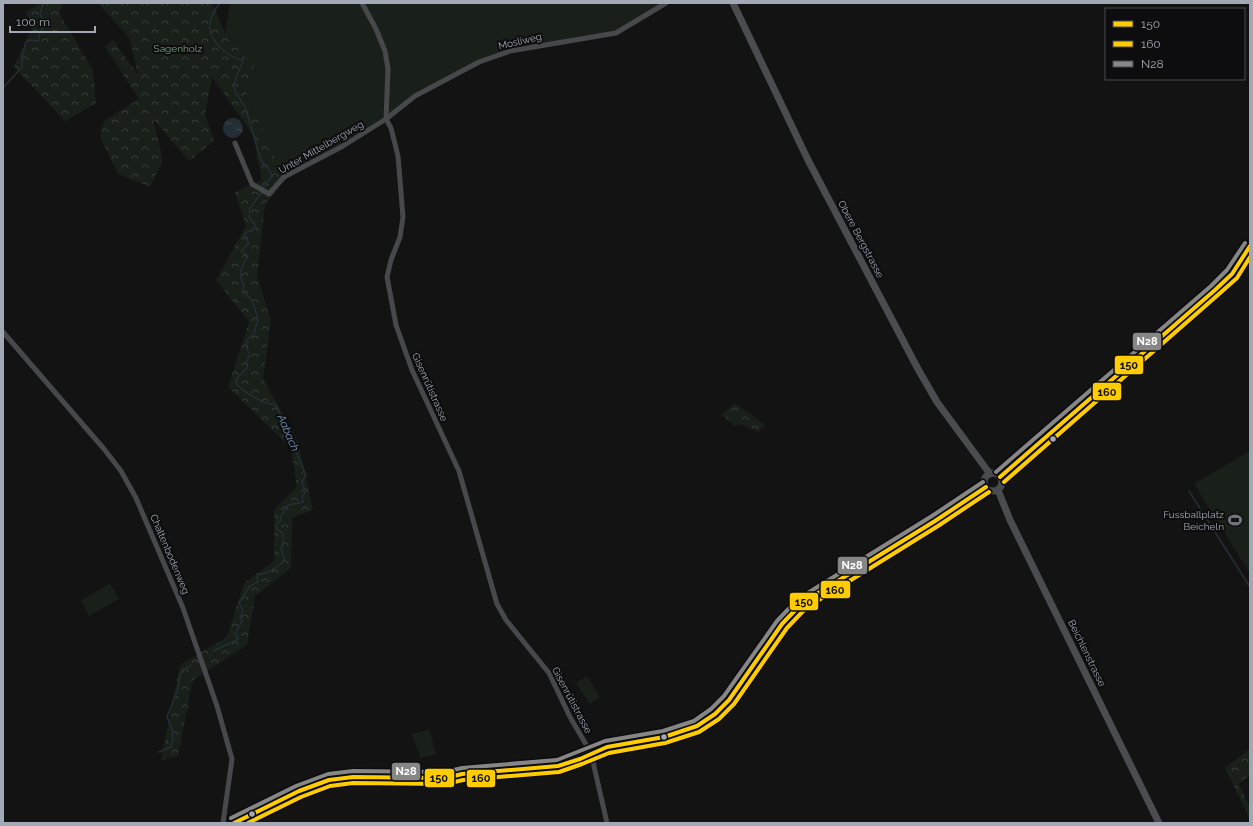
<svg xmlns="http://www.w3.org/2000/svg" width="1253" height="826" font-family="Raleway,sans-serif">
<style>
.green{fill:#19201a}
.forest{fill:url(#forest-crowns)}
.water{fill:url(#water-ripples)}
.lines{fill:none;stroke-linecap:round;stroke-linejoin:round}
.stream{stroke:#262e35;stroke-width:1.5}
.street{stroke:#47484c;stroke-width:5}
.secondary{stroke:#4b4c50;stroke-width:7}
.bus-1-casing{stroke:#0d0d0f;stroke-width:7}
.bus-2-casing{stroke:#0d0d0f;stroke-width:7}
.bus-3-casing{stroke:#0d0d0f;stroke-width:7}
.bus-1{stroke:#fc0;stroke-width:4}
.bus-2{stroke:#fc0;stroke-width:4}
.bus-3{stroke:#868686;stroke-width:4}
.bus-dot{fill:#a3a8b5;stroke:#0d0d0f;stroke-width:1.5}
.labels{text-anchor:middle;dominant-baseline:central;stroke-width:4;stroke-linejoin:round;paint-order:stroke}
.street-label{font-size:10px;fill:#a3a8b5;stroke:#0d0d0f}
.park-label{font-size:10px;fill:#79a17c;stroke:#0d0d0f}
.poi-label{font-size:10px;fill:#a3a8b5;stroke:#0d0d0f;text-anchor:end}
.water-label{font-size:11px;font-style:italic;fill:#7896b2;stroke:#0d0d0f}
.line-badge{stroke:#0d0d0f;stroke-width:1.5}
.badge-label{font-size:11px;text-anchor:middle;font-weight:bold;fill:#fff}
.pale-badge-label{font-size:11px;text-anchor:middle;font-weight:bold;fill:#111}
</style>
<defs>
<pattern id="forest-crowns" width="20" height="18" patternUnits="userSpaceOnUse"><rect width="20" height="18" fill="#19201a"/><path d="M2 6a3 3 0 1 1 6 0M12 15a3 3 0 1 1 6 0" fill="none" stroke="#373e39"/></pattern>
<pattern id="water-ripples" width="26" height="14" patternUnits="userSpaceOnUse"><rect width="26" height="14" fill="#262e35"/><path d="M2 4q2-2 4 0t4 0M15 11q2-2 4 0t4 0" fill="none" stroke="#424950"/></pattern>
</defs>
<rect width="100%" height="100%" fill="#131313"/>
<g class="green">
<polygon points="230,3 672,3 616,33 510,51 479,62 415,96 386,119 284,177 246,96 225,33"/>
<polygon points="1250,451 1250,573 1200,494 1195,483"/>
<polygon points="110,583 119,599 89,616 81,601"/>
<polygon points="587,676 600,697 590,704 576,683"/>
<polygon points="429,730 436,754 420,758 412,734"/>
</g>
<g class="forest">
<polygon points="41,3 63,3 59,13 93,70 96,103 65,121 14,67 33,25 25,12"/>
<polygon points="98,3 212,3 225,33 255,68 246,96 276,159 289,174 265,205 257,276 271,321 263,378 298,442 313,510 292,517 291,568 255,596 247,645 193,680 178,756 161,760 180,665 227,637 244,583 274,561 274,510 297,487 291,448 228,387 249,322 216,280 246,226 235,192 262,180 253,135 212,77 205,114 214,141 189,161 153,119 163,161 150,187 118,174 100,137 104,121 139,99 105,47 113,40 138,75 130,39"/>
<polygon points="735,403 765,425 758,432 740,424 734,426 722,414"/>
<polygon points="1250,749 1250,775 1239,784 1250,808 1250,819 1225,768"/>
</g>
<circle class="water" cx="233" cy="128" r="10"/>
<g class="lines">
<g class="stream">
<path d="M 220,3 C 204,22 207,39 228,54 C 232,57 238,58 243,61 L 234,83 L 235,92 L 245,107 L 261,160 L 270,171 L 272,176 L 263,188"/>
<polyline points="3,88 22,67 22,57 26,42 30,40 38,41 40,32 45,26 40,13 44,3"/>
<polyline points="1189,491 1250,587"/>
<path d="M 213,651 L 237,640 L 238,638 L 235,634 L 242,621 L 240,617 L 243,611 L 239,603 L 250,586 L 258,582 L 257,577 L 258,574 C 265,575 282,566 284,559 C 285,556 282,553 281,549 L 283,546 L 283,534 L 277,529 L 276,525 L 281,520 L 281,516 L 288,505 L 303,502 L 302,497 L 305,493 L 302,481 L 306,475 L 277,407 L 274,404 C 265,406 241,390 236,383 L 237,378 L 247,368 L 246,362 L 250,355 L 246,347 L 247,339 L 254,334 L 258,319 L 252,300 L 242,291 L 244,286 L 240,274 L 247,255 L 241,251 L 249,243 L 244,237 L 246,232 L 252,231 L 256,226 L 249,217 L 250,208 L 262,192"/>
<path d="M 159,752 L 171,747 C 175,736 173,727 167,717 L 178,689 L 180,674 L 191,665"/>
</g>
<g class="street">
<polyline points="362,3 376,29 385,51 388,69 386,119 391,128 398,156 403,217 400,237 391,260 387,277 396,325 412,370 459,471 497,604 506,620 549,673 570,717 591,753 607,823"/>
<polyline points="235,143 252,184 269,194 284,177 343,146 386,119 415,96 479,62 510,51 616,33 666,3"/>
<polyline points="3,332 104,449 121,471 136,498 183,608 217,706 232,759 223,823"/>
</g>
<g class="secondary">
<polyline points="733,3 808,160 918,369 937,402 990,474"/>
<circle cx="993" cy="482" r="9"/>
<polyline points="1000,477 1044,440 1215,290 1232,274 1250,246"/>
<polyline points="998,490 1010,520 1159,823"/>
<polyline points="456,775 558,766 580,759 607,747 664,737 697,726 715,714 729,700 782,624 802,603 935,521 986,487"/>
<polyline points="234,823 299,791 329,780 353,777 452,776"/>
</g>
<defs>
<g id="bus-1">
<polyline points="1000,477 1215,290 1232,274 1250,246"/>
<polyline points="234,823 299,791 329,780 353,777 446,778 462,774 558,766 580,759 607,747 664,737 697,726 715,714 729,700 782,624 802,603 935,521 986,487"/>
</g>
<g id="bus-2">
<polyline points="1004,482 1219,294 1237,278 1250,257"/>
<polyline points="248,823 301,797 330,786 353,783 446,784 463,780 559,772 582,764 609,753 665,743 699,732 719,719 734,704 787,628 806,608 938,526 989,492"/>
</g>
<g id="bus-3">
<polyline points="996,472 1211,286 1227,270 1245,243"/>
<polyline points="231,818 296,786 328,774 353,771 445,772 462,768 557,760 605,741 663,731 694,721 711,709 724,696 777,621 798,599 932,516 983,482"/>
</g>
</defs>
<use href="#bus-1" class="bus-1-casing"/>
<use href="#bus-2" class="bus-2-casing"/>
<use href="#bus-3" class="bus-3-casing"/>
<use href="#bus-1" class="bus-1"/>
<use href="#bus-2" class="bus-2"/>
<use href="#bus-3" class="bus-3"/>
</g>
<defs>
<symbol id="stadium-bare" viewBox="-9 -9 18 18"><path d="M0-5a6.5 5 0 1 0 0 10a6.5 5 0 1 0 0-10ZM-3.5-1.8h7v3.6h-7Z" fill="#71747c" stroke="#0d0d0f" stroke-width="2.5" paint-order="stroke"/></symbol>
</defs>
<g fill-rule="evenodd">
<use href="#stadium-bare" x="1225" y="510" width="20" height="20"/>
</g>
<g class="bus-dot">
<circle cx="1053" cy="439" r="3.5"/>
<circle cx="664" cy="737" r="3.5"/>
<circle cx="252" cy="814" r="3.5"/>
</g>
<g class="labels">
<g class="street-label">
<text transform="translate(520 41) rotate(-13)">Mosliweg</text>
<text transform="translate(321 147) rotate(-30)">Unter Mittelbergweg</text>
<text transform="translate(861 239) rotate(62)">Obere Bergstrasse</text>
<text transform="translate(430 387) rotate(66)">Gisenrütistrasse</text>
<text transform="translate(170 554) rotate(67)">Chaltenbodenweg</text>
<text transform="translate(1087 653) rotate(64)">Beichlenstrasse</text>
<text transform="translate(572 700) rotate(62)">Gisenrütistrasse</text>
</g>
<g class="park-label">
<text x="178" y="48">Sagenholz</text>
</g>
<g class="poi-label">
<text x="1224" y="514">Fussballplatz<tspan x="1224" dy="12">Beicheln</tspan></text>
</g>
<g class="water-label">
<text transform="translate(288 433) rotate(67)">Aabach</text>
</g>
</g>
<g class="line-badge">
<rect x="1132" y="332" width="30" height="19" rx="4" fill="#868686"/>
<rect x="1114" y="355" width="30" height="20" rx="4" fill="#fc0"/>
<rect x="1092" y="382" width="30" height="19" rx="4" fill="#fc0"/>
<rect x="837" y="556" width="31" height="19" rx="4" fill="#868686"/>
<rect x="820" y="580" width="31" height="19" rx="4" fill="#fc0"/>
<rect x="789" y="592" width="30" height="19" rx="4" fill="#fc0"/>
<rect x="391" y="762" width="30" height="19" rx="4" fill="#868686"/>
<rect x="424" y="768" width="31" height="20" rx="4" fill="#fc0"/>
<rect x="466" y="769" width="30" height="19" rx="4" fill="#fc0"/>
</g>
<g class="badge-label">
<text x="1147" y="345">N28</text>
<text x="852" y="569">N28</text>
<text x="406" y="775">N28</text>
</g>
<g class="pale-badge-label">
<text x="1129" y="369">150</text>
<text x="1107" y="396">160</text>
<text x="835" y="594">160</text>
<text x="804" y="606">150</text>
<text x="439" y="782">150</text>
<text x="481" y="782">160</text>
</g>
<rect width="1253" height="826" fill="none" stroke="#a3a8b5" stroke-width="8"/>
<rect x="1105" y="8" width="140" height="72" fill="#0d0d0f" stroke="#494b51"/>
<rect x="1113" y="21" width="20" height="6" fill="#ffcc00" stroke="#494b51"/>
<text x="1141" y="28" font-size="12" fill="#a3a8b5">150</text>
<rect x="1113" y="41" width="20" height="6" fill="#ffcc00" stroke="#494b51"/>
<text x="1141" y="48" font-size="12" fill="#a3a8b5">160</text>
<rect x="1113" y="61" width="20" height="6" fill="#868686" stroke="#494b51"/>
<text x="1141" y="68" font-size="12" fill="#a3a8b5">N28</text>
<path d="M10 26v6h85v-6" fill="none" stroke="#a3a8b5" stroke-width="2"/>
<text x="16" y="26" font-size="12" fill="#a3a8b5" stroke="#0d0d0f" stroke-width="3" paint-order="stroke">100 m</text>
</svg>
